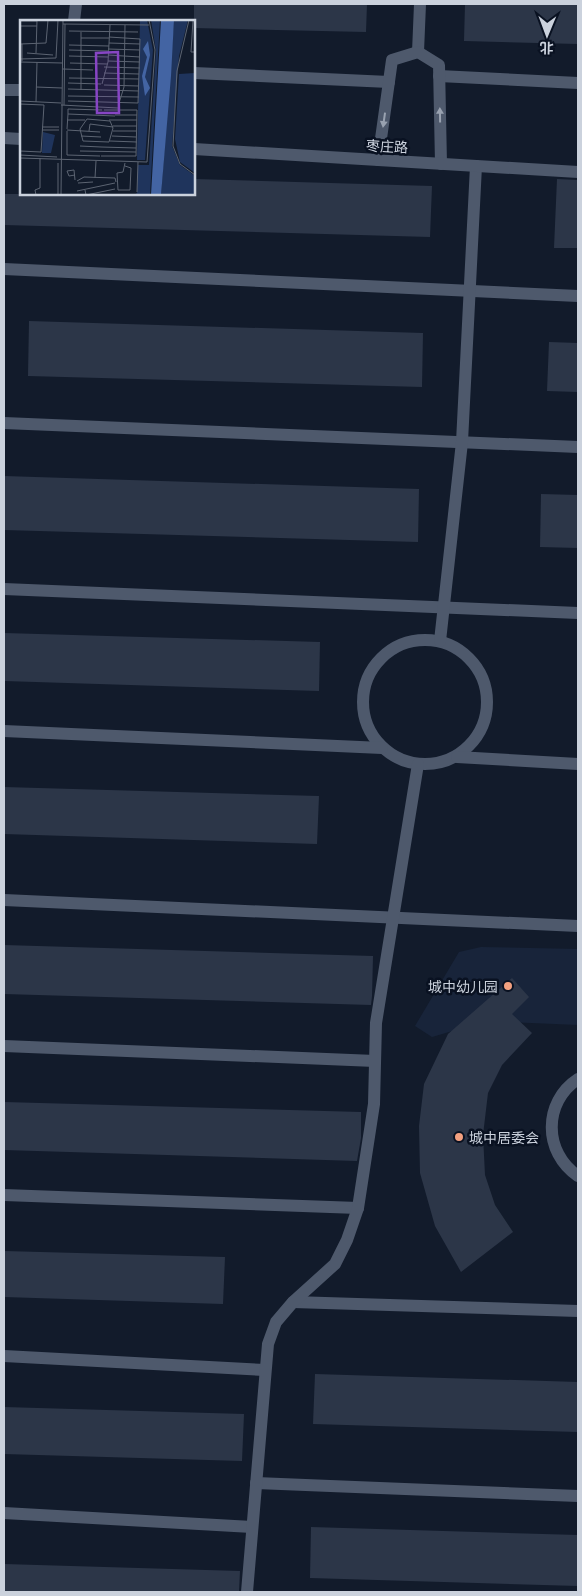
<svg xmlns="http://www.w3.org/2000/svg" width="582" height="1596" font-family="Commissioner,'Noto Sans SC',sans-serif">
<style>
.built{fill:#18243a}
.building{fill:#2c3648}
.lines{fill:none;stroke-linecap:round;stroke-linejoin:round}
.lane{stroke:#4e596c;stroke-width:12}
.street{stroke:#4e596c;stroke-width:12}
.oneway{fill:#99a2b0}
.poi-dot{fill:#f2a080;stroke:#091121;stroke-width:2}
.labels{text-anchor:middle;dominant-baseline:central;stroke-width:5;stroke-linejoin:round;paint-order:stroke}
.street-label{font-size:14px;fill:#cbd2dd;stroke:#091121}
.poi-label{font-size:14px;fill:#cbd2dd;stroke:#091121;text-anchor:end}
.inset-road{fill:none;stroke:#5c6472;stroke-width:1}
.view{fill:#8745c4;fill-opacity:0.15;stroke:#8745c4;stroke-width:2.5}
.inset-edge{fill:none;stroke:#cbd2dd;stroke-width:2.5}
</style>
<rect width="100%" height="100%" fill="#121b2b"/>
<polygon class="built" points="481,947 578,949 578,1025 486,1021 432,1037 415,1026 459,952"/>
<g class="building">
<polygon points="194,4 367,4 366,32 194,28"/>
<polygon points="465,4 578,4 578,44 464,41"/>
<polygon points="194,179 432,186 430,237 4,225 4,194 194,194"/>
<polygon points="557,179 578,180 578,248 554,248"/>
<polygon points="29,321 423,333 422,387 28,376"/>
<polygon points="549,342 578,343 578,392 547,391"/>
<polygon points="4,476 419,489 418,542 4,530"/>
<polygon points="541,494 578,495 578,548 540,547"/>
<polygon points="4,633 320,642 319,691 4,681"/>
<polygon points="4,787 319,796 317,844 4,834"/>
<polygon points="4,945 373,956 372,996 371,1005 4,994"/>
<polygon points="512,978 529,997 512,1014 532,1033 502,1065 488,1093 483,1135 485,1175 495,1205 513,1232 461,1272 435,1226 420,1173 419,1126 424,1084 448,1034"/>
<polygon points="4,1102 361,1112 361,1138 357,1161 4,1150"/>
<polygon points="4,1251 225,1257 223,1304 4,1297"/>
<polygon points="315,1374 578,1382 578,1432 313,1424"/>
<polygon points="4,1407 244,1414 242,1461 4,1454"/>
<polygon points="311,1527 578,1535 578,1586 310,1578"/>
<polygon points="4,1564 240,1571 239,1592 4,1592"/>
</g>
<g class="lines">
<g class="lane">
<polyline points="74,21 76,4"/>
<polyline points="418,52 420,4"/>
<polyline points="194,73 389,82"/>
<polyline points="439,76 578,83"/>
<polyline points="4,90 21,90"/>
<polyline points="378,160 392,60 418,52 439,65 441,164"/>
<polyline points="4,269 578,296"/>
<polyline points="4,423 578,447"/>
<polyline points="4,589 578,613"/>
<circle cx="425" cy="702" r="62"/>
<polyline points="440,641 462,442 476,166"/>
<polyline points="4,731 382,748"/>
<polyline points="457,757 578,764"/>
<polyline points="4,900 578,926"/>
<polyline points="4,1046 375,1061"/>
<path d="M 578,1079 C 543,1102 543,1152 578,1176"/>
<polyline points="4,1195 358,1208"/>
<polyline points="293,1302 578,1311"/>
<polyline points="4,1356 265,1370"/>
<polyline points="256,1483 578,1496"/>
<polyline points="4,1513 252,1527"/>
<polyline points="247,1592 268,1344 276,1322 293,1302 335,1264 347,1240 358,1208 374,1104 376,1023 418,764"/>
</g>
<g class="street">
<polyline points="4,138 21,139"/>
<polyline points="194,149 578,172"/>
</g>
</g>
<defs><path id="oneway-solid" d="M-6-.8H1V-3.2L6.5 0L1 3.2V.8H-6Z" transform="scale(1.25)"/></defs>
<g class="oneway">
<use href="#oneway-solid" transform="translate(440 115) rotate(-91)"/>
<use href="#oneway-solid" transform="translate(384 120) rotate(98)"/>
</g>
<g class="poi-dot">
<circle cx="508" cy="986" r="5"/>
<circle cx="459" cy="1137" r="5"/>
</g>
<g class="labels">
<g class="street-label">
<text transform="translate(387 146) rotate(3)">枣庄路</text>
</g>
<g class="poi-label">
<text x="498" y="986">城中幼儿园</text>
<text x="469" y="1137" text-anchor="start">城中居委会</text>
</g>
</g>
<g transform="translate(20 20)">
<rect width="175" height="175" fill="#121b2b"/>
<path d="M 120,0 L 127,0 L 133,30 L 125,140 L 117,140 ZM 131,0 L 140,0 L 130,175 L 114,175 L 117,173 L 118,145 L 129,145 L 136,31 ZM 154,0 L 168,0 L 159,36 L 152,126 L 160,145 L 175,156 L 175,175 L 141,175 ZM 175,53 L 175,153 L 160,142 L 155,119 L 159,54 ZM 23,112 L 35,115 L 31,133 L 22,133 Z" fill="#1f345c"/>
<path d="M 141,0 L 154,0 L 151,56 L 141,175 L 131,175 ZM 128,21 L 130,35 L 125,57 L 130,68 L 125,76 L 122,56 L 127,37 L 123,29 Z" fill="#4364a3"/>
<path class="inset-road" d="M 169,0 L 157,51 L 153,126 L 160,144 L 175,155M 173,0 L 171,32 L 175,32M 0,1 L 17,1M 43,4 L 129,5M 0,6 L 17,6M 49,11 L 118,12M 61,18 L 89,18M 89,23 L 120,24M 0,24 L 26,23 L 28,0M 49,25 L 89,26M 88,29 L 120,30M 49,30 L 88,31M 7,33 L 33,35M 16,33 L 17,0M 88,35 L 120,37M 49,36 L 88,37M 0,39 L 36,38 L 38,0M 2,41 L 2,24M 88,41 L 120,42M 0,42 L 42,43M 50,43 L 87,44M 84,47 L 120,48M 43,49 L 73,50M 84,53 L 119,54M 49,58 L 119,59M 48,63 L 81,64M 82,64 L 88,42 L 90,5M 84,65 L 119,66M 16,67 L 42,68M 48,69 L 119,71M 61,70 L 61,12M 48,76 L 119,77M 0,81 L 41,83M 48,81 L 118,83 L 120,19 L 89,17M 16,82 L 17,42M 99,83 L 104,67 L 105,5M 0,84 L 24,85 L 21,132 L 0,131M 41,85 L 98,88M 44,85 L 45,4M 48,94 L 48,89 L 82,90M 95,95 L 117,95M 67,99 L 90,101 L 93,108 L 89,122 L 63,121 L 60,109 ZM 47,100 L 65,100M 89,100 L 117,100M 93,106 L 117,106M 22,107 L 39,107M 47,109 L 48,94 L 95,96M 22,110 L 39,110M 47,110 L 80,112M 47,111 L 47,135 L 80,136M 69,111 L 70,104 L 93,107M 93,111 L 117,111M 61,116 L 81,117M 92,116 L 116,117M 90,121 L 117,122M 60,126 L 81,127M 81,127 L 116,128M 60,131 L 116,132M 0,135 L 37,137M 81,136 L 116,136 L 117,90 L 84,90M 0,138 L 127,142 L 135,30 L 129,0M 105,146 L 111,148 L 110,170 L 98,170 L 97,153 L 103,152 L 105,143M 55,155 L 49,156 L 47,151 L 54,150 L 55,160M 75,158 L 76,141M 57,161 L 64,157 L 95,158 L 96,162M 58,163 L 73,162M 65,170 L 66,175 L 95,169M 57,171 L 95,163M 117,172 L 118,142M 16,175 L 15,170 L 20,168 L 20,138M 38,175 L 38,143M 41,175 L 43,0"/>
<path class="view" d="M 98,32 L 99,93 L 77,93 L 76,33 Z"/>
<rect width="175" height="175" class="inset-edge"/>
</g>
<rect width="582" height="1596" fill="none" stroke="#cbd2dd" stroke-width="10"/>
<g transform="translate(547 35) rotate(181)" stroke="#091121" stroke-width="4" paint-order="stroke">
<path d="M0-4L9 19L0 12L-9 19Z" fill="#cbd2dd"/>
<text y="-8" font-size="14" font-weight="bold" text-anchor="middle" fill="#cbd2dd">北</text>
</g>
</svg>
